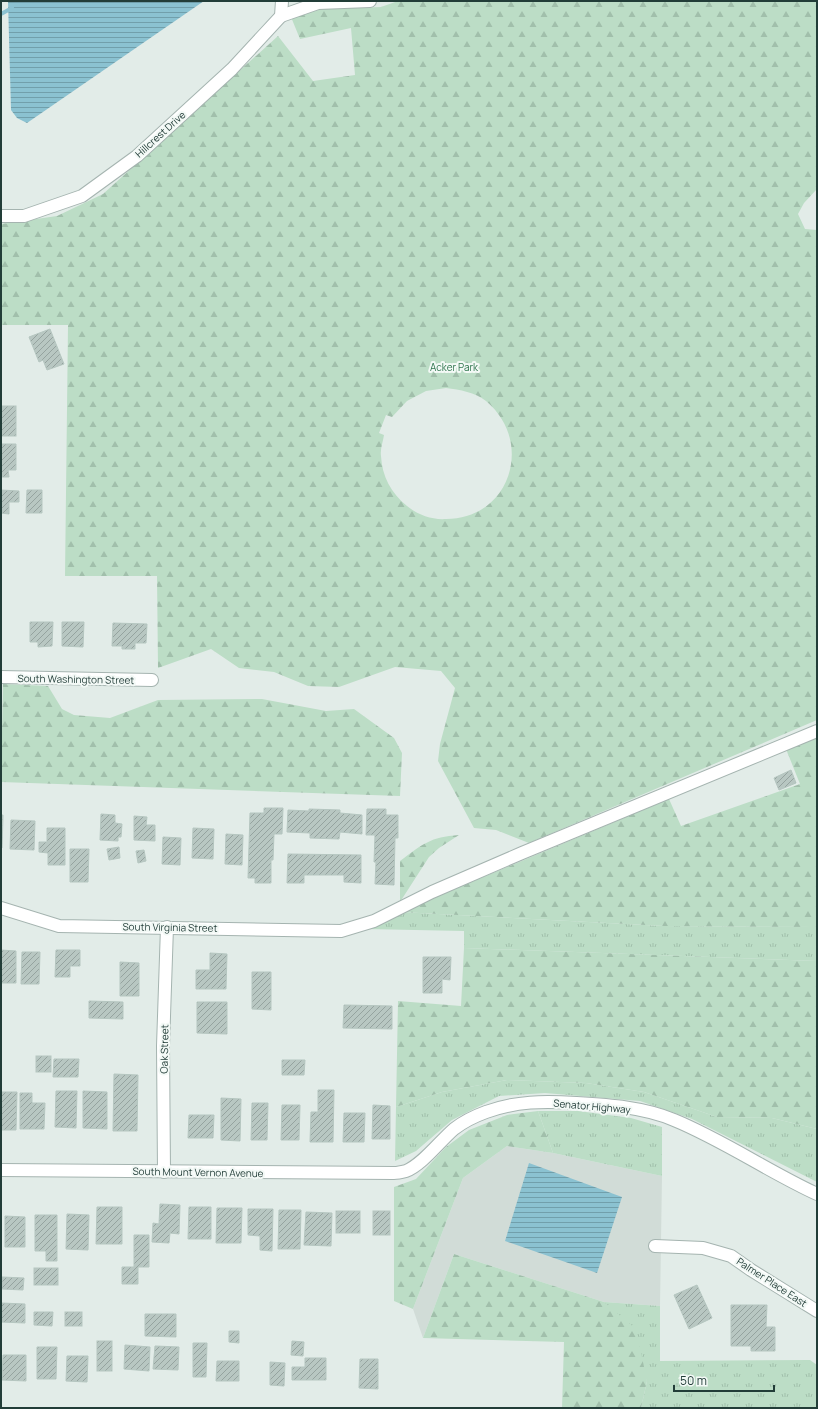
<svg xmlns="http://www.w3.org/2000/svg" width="818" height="1409" font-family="Manrope,sans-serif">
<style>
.built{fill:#d1dcd7}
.grass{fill:url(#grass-tufts)}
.forest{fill:url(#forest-firs);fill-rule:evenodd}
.water{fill:url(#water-rules)}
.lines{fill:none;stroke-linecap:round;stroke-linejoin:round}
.stream{stroke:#8bc2d1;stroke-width:4}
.building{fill:url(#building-hatch);stroke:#b5c6c0}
.minor-casing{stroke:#a5b4b0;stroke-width:14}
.tertiary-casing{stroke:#a5b4b0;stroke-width:14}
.minor{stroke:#fff;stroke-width:12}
.tertiary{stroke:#fff;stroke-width:12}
.labels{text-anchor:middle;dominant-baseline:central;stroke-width:4;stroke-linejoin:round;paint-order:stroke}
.street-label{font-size:10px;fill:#223d38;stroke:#f3f9f6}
.park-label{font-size:10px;fill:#2d744c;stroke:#f3f9f6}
</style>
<defs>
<pattern id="grass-tufts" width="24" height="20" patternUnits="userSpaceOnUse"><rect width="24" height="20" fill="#bcddc6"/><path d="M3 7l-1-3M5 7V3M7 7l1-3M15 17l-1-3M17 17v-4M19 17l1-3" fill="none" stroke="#a1bfab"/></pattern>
<pattern id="forest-firs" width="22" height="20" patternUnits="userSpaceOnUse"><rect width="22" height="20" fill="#bcddc6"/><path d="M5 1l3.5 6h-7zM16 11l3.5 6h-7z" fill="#a1bfab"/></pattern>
<pattern id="water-rules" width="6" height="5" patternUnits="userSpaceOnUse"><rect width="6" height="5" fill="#8bc2d1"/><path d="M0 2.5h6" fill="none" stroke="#719fab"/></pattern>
<pattern id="building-hatch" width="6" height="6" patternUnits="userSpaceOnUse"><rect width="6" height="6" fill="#b8c7c2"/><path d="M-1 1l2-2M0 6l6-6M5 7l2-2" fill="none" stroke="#95a39f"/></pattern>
</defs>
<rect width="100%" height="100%" fill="#e2ece8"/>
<polygon class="built" points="507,1146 553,1153 662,1176 660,1306 604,1302 454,1254 423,1338 413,1309 463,1178"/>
<g class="grass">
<polygon points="400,912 664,926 817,927 817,961 464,948 464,931 365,929"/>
<polygon points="507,1080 586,1083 644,1092 717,1117 772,1118 817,1129 817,1182 692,1119 640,1101 545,1093 499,1096 452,1120 416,1151 395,1161 396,1107 442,1092"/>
<polygon points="538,1111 578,1111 631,1118 662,1127 662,1176 553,1153"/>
<polygon points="604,1302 660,1306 660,1361 810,1360 817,1365 817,1408 641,1408 647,1381"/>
</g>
<g class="forest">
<path d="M 398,1 L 817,1 L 817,189 L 804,203 L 798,214 L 805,229 L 817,230 L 817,720 L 529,843 L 496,830 L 474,828 L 438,761 L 440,744 L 455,688 L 441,671 L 395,667 L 339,687 L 308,686 L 274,672 L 239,668 L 211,649 L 158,668 L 157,576 L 65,576 L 68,325 L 1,325 L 1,224 L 57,216 L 103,194 L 278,36 L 313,81 L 355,75 L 351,28 L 300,39 L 291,17 L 322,9 L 381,7 ZM 446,388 C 460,390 475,392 486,401 C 535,442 510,519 446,519 C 432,520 418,515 407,506 C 391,493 382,476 381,456 C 380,449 383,442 384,435 L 379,433 L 386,415 L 392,417 L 407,401 L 426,391 Z"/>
<polygon points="3,684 48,686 62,709 74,715 110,718 158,700 262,699 326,711 354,709 394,738 402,753 400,796 1,782"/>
<polygon points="817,736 817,927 664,926 400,912 669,799 681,826 800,784 786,749"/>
<path d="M 459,835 L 439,848 L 429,857 L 400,902 L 400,861 C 423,844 430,837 459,835 Z"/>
<polygon points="464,948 817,961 817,1129 772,1118 717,1117 644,1092 586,1083 507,1080 442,1092 396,1107 398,1001 461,1006"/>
<polygon points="538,1111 553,1153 507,1146 463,1178 413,1309 394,1301 394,1187 416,1179 446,1147 469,1130 507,1115"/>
<polygon points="454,1254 604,1302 636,1329 647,1381 641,1408 562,1408 564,1342 423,1338"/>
</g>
<g class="water">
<polygon points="8,1 204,1 27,123 17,118 11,110"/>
<polygon points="529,1163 622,1197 597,1273 505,1241"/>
</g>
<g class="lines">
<polyline class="stream" points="1,14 12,8"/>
</g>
<g class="building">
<polygon points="50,329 64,364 47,370 43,360 39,362 29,337"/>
<rect x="1" y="406" width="15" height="30"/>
<polygon points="1,444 16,444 16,470 8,470 9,477 1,477"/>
<polygon points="1,490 19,491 19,502 9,502 9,514 1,513"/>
<polygon points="27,490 42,490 42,513 26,513"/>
<polygon points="30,622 53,622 52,646 38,647 38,642 30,642"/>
<polygon points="62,622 84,622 83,647 62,646"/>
<polygon points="113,623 147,624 146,643 135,643 135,649 122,649 122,646 112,646"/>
<polygon points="791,770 796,783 779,790 774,778"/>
<polygon points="264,808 283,808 282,834 274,834 273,860 271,860 271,883 255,883 255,878 248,878 250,813 264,813"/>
<polygon points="309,809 340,810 340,813 362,815 362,834 340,832 339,839 310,838 310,833 287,832 288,810 309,811"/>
<polygon points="367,809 386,809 386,815 398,815 398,838 395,838 394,885 375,884 376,862 374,862 375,835 366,835"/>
<polygon points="101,814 115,815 115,823 122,824 121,837 118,837 118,841 100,840"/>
<polygon points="1,815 3,815 2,848 1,848"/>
<polygon points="134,816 147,817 146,825 155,825 155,841 134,840"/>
<polygon points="11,820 35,821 34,850 10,849"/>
<polygon points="47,828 65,828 65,865 48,865 48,853 39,852 39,842 47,842"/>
<polygon points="193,828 214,829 213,859 192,858"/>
<polygon points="226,834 243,835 242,865 225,864"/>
<polygon points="163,837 181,838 180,865 162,864"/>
<polygon points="119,847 120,858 109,860 107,849"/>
<polygon points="70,849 89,849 88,882 70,882"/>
<polygon points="144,850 146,861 138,863 136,851"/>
<polygon points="288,854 361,855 361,883 344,882 344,875 304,875 304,883 287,883"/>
<polygon points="1,950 16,951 16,983 1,983"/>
<polygon points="56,950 80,950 80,966 70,966 70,977 55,977"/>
<polygon points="22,952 40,952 39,984 21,984"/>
<polygon points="210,953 227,954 226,989 196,989 196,970 210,970"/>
<polygon points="423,957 451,957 450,980 442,979 442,993 423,993"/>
<polygon points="120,962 139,963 139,996 120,996"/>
<polygon points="252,972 271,972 271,1010 252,1009"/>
<polygon points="89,1001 123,1002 123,1019 89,1018"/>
<polygon points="197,1002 227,1002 227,1034 197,1033"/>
<polygon points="344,1005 392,1006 392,1029 343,1028"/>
<rect x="36" y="1056" width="15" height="16"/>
<polygon points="54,1059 79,1059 78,1077 53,1077"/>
<polygon points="282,1060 305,1060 304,1075 282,1075"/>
<polygon points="114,1074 138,1075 137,1131 113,1131"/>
<polygon points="318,1090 334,1090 333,1142 310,1142 311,1112 318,1112"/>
<polygon points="56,1091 77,1091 76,1128 55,1127"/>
<polygon points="83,1091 107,1092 107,1129 83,1128"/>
<polygon points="1,1092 17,1092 16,1130 1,1130"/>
<polygon points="20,1093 32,1093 32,1103 45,1103 44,1129 20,1129"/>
<polygon points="221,1098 241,1099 240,1141 221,1140"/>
<polygon points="252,1103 268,1103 267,1140 251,1140"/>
<polygon points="282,1105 300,1105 299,1140 281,1140"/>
<polygon points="373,1105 390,1106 390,1139 372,1139"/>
<polygon points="344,1113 365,1113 364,1142 343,1142"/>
<polygon points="189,1115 214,1115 213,1138 188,1138"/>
<polygon points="160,1204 180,1205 179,1234 170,1233 169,1243 152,1242 153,1223 159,1224"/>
<polygon points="97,1207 122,1207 122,1244 96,1244"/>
<polygon points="189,1207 211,1207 211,1239 188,1239"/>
<polygon points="217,1208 242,1208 241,1243 216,1243"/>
<polygon points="248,1209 273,1209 272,1251 260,1250 260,1236 248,1235"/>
<polygon points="279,1210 301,1210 300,1249 278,1249"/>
<rect x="336" y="1211" width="24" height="22"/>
<rect x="373" y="1211" width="17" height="24"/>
<polygon points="306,1212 332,1213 331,1246 304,1245"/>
<polygon points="67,1214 89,1215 88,1250 66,1249"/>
<polygon points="35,1215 57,1215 57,1261 46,1261 46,1251 35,1251"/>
<polygon points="5,1216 25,1217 25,1247 5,1247"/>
<polygon points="134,1235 149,1235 149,1267 138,1267 138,1284 122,1284 122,1267 134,1267"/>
<rect x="34" y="1268" width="24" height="17"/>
<polygon points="2,1277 24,1278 23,1290 2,1289"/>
<polygon points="697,1285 712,1318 689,1329 674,1295"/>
<polygon points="1,1303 25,1304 25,1323 1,1322"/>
<polygon points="731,1305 767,1305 766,1327 775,1327 775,1351 751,1351 751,1346 731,1346"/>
<polygon points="34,1312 53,1312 52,1326 34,1325"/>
<rect x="65" y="1312" width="17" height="14"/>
<polygon points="145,1314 176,1314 176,1337 145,1336"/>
<polygon points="229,1331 239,1331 239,1343 229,1342"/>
<rect x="97" y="1341" width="15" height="30"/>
<polygon points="292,1341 304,1342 303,1356 291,1355"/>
<polygon points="193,1343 207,1343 206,1377 193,1377"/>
<polygon points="125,1345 150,1347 149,1371 124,1369"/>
<polygon points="155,1346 179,1347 178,1370 153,1369"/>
<polygon points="37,1347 57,1347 56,1379 37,1379"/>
<polygon points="3,1355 26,1355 26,1381 2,1380"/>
<polygon points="67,1356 88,1356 87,1382 66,1381"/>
<polygon points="305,1358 326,1358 326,1380 292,1380 292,1367 305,1367"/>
<polygon points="360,1359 378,1359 378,1389 359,1388"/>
<polygon points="217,1361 239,1361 239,1381 216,1381"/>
<polygon points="270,1362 285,1363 284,1386 270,1385"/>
</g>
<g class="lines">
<defs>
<g id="minor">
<polyline points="281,16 318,3 370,1"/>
<polyline points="1,216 24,216 82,196 137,156 232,69 281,16 282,1"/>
<polyline points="1,677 152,680"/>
<polyline points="1,908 59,926 341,931 374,921 432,892 522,853 817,731"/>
<polyline points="164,1172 163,1046 167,927"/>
<polyline points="655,1246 703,1248 731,1256 751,1270 817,1311"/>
</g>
<path id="tertiary" d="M 1,1170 L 394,1173 C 398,1173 402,1172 406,1171 C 422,1165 440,1141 454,1129 C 463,1122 475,1116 486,1112 C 516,1101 544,1101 576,1103 C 609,1105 643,1107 674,1120 C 723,1140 769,1172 817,1194"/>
</defs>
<use href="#minor" class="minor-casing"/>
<use href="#tertiary" class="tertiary-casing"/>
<use href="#minor" class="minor"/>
<use href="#tertiary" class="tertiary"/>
</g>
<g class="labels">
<g class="street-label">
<text transform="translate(160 134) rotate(-42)">Hillcrest Drive</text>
<text transform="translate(76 679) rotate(1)">South Washington Street</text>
<text transform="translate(170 927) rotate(1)">South Virginia Street</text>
<text transform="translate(164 1049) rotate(-89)">Oak Street</text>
<text transform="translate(592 1106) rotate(5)">Senator Highway</text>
<text transform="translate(198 1172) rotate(1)">South Mount Vernon Avenue</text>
<text transform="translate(772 1282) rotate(33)">Palmer Place East</text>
</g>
<g class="park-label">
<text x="454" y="367">Acker Park</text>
</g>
</g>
<rect width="818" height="1409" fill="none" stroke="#223d38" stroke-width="4"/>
<path d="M674 1385v6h100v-6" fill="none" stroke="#223d38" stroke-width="2"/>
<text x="680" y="1385" font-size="12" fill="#223d38" stroke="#f3f9f6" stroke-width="3" paint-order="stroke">50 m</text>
</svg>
